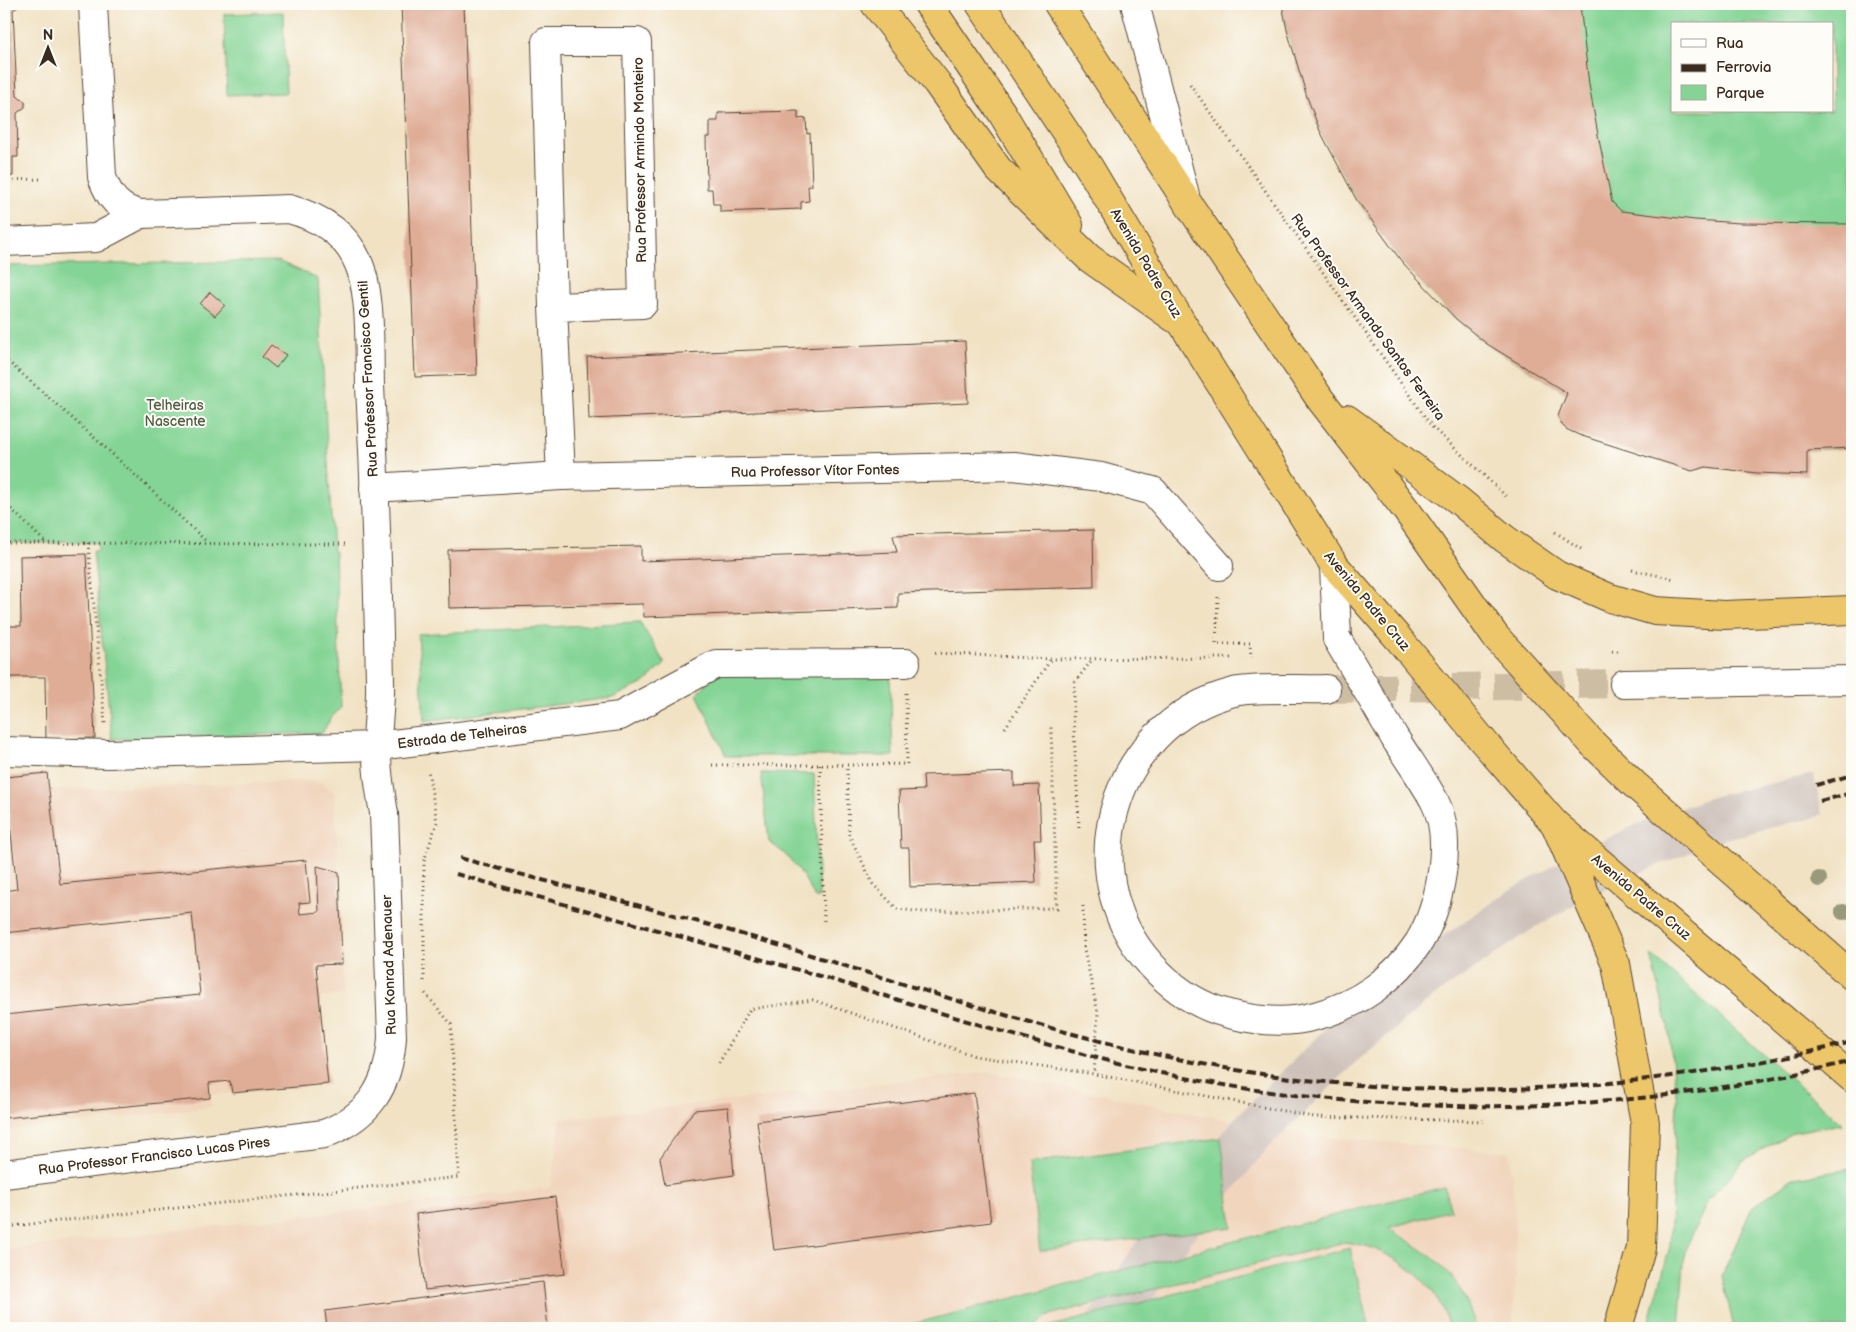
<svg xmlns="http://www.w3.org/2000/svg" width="1856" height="1332" font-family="'Balsamiq Sans',sans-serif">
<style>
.built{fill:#f1d5bd}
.industrial{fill:#cec1ba}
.green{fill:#84d495;stroke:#607f5a;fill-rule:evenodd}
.building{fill:#dfac95}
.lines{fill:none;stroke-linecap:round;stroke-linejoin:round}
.minor-tunnel{stroke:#cdbda3;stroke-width:28;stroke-dasharray:28 14;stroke-linecap:butt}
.minor-casing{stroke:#564637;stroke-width:30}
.highway-casing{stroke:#564637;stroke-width:30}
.path{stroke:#564637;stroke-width:3;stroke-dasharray:1 4;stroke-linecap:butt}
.minor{stroke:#fff;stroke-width:28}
.highway{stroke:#ecc669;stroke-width:28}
.rail{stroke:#3b2a1e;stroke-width:4;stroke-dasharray:8 4;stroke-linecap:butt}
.minor-bridge-casing{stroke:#564637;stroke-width:30;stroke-linecap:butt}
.highway-bridge-casing{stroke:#564637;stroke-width:30;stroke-linecap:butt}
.minor-bridge{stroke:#fff;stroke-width:28}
.highway-bridge{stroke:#ecc669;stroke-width:28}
.tree{fill:#99997c}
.labels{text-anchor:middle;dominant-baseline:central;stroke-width:4;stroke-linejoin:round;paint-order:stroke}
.street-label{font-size:14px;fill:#3b2a1e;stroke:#fdfcf7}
.park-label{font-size:14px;fill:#515d42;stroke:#fdfcf7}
</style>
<rect width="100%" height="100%" fill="#fdfcf7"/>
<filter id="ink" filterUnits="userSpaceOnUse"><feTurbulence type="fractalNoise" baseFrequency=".02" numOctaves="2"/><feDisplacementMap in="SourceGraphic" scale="10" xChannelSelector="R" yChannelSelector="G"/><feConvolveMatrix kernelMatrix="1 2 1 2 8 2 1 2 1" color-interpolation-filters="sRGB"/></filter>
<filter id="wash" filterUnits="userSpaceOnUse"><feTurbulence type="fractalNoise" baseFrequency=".0096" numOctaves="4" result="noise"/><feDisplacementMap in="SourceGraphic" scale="20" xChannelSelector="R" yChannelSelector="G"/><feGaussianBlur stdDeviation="1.12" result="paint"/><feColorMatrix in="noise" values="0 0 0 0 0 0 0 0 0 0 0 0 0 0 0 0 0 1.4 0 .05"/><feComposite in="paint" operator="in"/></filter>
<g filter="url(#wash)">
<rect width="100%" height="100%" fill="#f1e2c4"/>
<g class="built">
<polygon points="47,773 50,790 311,781 323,783 335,794 343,995 319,997 328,1084 210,1095 211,1107 4,1131 4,777"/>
<polygon points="989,1072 1306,1136 1510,1152 1515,1215 1516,1281 1512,1328 4,1328 4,1250 550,1188 561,1119"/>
</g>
<polygon class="industrial" points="1813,774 1823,815 1725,839 1653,867 1592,895 1534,928 1434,996 1356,1062 1268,1148 1194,1238 1133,1328 1080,1328 1157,1211 1235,1118 1326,1028 1407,961 1510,890 1571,856 1635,825 1711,797"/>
<g class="green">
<path d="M 1282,4 L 1852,4 L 1852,448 L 1807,450 L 1567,393 L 1487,344 L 1456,319 L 1402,262 L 1356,199 L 1320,131 L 1307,97 L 1287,30 ZM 1672,24 L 1832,24 L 1832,111 L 1672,111 Z"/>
<polygon points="283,12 286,93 227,95 224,14"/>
<polygon points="278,261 318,279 333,552 335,552 341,708 331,718 322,733 112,739 93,551 98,551 98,543 60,541 61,543 4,543 4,266"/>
<polygon points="640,622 665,664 644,683 612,698 424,721 418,634"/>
<polygon points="718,671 890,671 893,756 726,756 697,694"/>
<path d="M 761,773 L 814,774 L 819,898 L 815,898 C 803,874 791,856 769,842 Z"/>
<polygon points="1651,955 1842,1124 1794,1132 1747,1158 1709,1199 1685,1250 1679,1328 1648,1328 1670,1246 1677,1101 1668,1026"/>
<polygon points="1221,1138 1232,1227 1040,1251 1029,1163"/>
<polygon points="1852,1169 1852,1328 1734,1328 1722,1276 1752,1207 1793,1178"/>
<path d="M 1444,1187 L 1451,1210 L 1388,1228 C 1437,1259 1459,1270 1476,1328 L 1449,1328 C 1441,1290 1410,1264 1375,1249 C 1366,1245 1355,1244 1345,1242 L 1049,1315 L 1033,1328 L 995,1328 L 999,1324 L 984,1328 L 897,1328 Z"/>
<polygon points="1350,1248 1370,1328 1044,1328"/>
</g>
<g id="blocks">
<g class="building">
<polygon points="4,4 22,4 13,10 17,96 25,102 25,107 17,113 18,157 13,157 13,176 4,176"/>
<polygon points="401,4 464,4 477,375 415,377"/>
<polygon points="1282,4 1580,4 1589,85 1599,140 1612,202 1621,211 1695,220 1740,223 1852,224 1852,448 1807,450 1807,475 1757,473 1706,467 1692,471 1579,435 1566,429 1562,425 1558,416 1567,393 1487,344 1456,319 1402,262 1356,199 1320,131 1307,97 1287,30"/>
<polygon points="798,111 798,119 806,118 807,134 810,133 812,186 808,186 809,201 801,202 801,209 720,212 720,204 713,204 712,189 707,189 706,137 710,137 710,121 718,121 718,113"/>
<polygon points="210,292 225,305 215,316 200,304"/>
<polygon points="965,341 968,403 589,419 587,357"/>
<polygon points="271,345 286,355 276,368 262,357"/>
<polygon points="1093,530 1094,587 898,593 898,608 644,617 643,604 449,608 448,550 641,546 641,561 897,552 893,535"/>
<polygon points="86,554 95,738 46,739 45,677 4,677 4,626 21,626 20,556"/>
<polygon points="1014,772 1014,786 1039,785 1041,840 1034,840 1036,882 910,887 909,848 901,848 899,791 924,790 923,775"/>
<polygon points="47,773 60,884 306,860 310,902 299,903 300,914 319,912 317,866 339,872 342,964 316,965 328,1084 232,1093 230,1081 209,1083 210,1098 4,1118 4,1015 200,995 192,913 4,933 4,891 17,889 5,777"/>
<polygon points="974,1093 991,1222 774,1250 757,1121"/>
<polygon points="728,1107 734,1175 665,1185 660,1158 694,1110"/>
<polygon points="555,1197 565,1274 425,1290 416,1214"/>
<polygon points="543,1282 548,1328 327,1328 325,1311"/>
</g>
</g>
</g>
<g filter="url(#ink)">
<use href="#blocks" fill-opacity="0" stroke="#564637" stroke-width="1"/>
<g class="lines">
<polyline class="minor-tunnel" points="1326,689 1624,684"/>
<defs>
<g id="minor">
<polyline points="1135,4 1185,195"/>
<polyline points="4,242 96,238 141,214"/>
<polyline points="553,307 643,304 637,42 546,42 553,307 561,476"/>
<polyline points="374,488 561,476 1014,466 1101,477 1153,491 1219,566"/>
<polyline points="1334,565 1337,639"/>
<polyline points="1624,684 1852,680"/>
<path d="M 1326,689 C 1302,690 1256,687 1234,692 C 1108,724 1066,883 1159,973 C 1178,992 1202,1007 1229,1014 C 1257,1021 1287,1024 1315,1016 C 1358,1005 1395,979 1419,942 C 1440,907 1454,839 1435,802 C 1424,781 1409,761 1396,740"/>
<polyline points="4,751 108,754 377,746 620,716 716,664 906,663"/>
<path d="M 4,1174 L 324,1134 C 370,1116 389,1086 392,1037 L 384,813 C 380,791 376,768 377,746 C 377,724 381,703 380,681 C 378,583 375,484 370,386 C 369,351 372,293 358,262 C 345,232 319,217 289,209 L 141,214 C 119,210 109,197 102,177 L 93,4"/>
</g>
<g id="highway">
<polyline points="875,4 937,83 998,169 1089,258 1174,318"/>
<polyline points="928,4 1002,113 1069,225"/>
<polyline points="980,4 1089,167 1182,323 1334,565 1398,638"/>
<polyline points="1058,4 1187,202 1320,399 1407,511 1495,636"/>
<polyline points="1347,419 1458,500 1505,539 1557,575 1610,598 1655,611 1724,615 1852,610"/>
<polyline points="1483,741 1555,824 1852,1078"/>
<polyline points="1594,745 1634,784 1852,976"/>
<polyline points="1555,824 1616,964 1645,1123 1641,1248 1618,1328"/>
</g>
</defs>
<use href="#minor" class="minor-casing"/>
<use href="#highway" class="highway-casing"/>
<g class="path">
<polyline points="1190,84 1432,427 1508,498"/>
<polyline points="4,180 44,179"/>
<polyline points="4,358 107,449 207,542"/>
<polyline points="4,502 46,543"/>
<polyline points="1555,532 1581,549"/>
<polyline points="4,543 346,544"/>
<polyline points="88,543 105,724"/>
<polyline points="1632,570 1675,579"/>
<polyline points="1218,597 1216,644 1250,644 1251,658"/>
<polyline points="1612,651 1621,651"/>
<polyline points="935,653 1051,659 1234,658"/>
<polyline points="906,693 907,764 847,765 849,835 873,884 897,909 923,912 1057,908 1051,727"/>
<polyline points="1005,728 1051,659"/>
<polyline points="712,765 847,765"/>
<polyline points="820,765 824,923"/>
<polyline points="1079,827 1073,711 1075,682 1092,660"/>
<polyline points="1083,906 1084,949 1098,1013 1094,1074"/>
<polyline points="424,981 424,861 437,822 428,770"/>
<polyline points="719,1063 750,1009 813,1000 975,1056 1094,1074 1314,1117 1486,1121"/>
<polyline points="4,1227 459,1177 451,1024 424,992"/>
</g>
<use href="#minor" class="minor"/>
<use href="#highway" class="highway"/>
<g class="rail">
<polyline points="1816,785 1852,775"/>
<polyline points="1820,801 1852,793"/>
<path d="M 460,858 C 566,887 673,913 778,945 C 942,995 1106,1053 1276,1076 C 1468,1103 1665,1088 1852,1042"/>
<path d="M 456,874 C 573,907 691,939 809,973 C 926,1007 1041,1047 1161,1073 C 1388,1121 1628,1117 1852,1061"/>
</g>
<defs>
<polyline id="minor-bridge" points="1337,639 1396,740"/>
<g id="highway-bridge">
<polyline points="1495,636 1594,745"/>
<polyline points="1398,638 1483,741"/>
</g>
</defs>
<use href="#minor-bridge" class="minor-bridge-casing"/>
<use href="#highway-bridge" class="highway-bridge-casing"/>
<use href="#minor-bridge" class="minor-bridge"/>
<use href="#highway-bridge" class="highway-bridge"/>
</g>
<g class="tree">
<circle cx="1819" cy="879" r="8"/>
<circle cx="1843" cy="912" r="8"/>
</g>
</g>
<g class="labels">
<g class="street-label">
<text transform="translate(640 160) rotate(-91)">Rua Professor Armindo Monteiro</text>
<text transform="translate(1146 263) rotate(59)">Avenida Padre Cruz</text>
<text transform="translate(1368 317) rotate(54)">Rua Professor Armando Santos Ferreira</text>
<text transform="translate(368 379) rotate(-93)">Rua Professor Francisco Gentil</text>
<text transform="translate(815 471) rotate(-1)">Rua Professor Vítor Fontes</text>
<text transform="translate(1367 601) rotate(50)">Avenida Padre Cruz</text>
<text transform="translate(462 736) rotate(-7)">Estrada de Telheiras</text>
<text transform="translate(1641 897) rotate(40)">Avenida Padre Cruz</text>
<text transform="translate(389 965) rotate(-92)">Rua Konrad Adenauer</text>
<text transform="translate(154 1156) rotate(-7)">Rua Professor Francisco Lucas Pires</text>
</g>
<g class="park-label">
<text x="175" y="405">Telheiras<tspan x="175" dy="16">Nascente</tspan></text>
</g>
</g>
<rect width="1856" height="1332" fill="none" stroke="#fdfcf7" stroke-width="20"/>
<rect x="1671" y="22" width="162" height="90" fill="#fdfcf7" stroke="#afa8a0"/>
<rect x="1681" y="39" width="25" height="8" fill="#ffffff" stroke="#afa8a0"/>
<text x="1716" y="48" font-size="15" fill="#3b2a1e">Rua</text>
<rect x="1681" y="64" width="25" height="8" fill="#3b2a1e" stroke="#afa8a0"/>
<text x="1716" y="72" font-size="15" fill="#3b2a1e">Ferrovia</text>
<rect x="1681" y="85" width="25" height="15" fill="#84d495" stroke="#afa8a0"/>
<text x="1716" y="98" font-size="15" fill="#3b2a1e">Parque</text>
<g transform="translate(48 48)" stroke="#fdfcf7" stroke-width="4" paint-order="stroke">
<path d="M0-4L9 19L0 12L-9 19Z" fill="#3b2a1e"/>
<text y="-8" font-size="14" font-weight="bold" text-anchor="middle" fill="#3b2a1e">N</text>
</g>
</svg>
